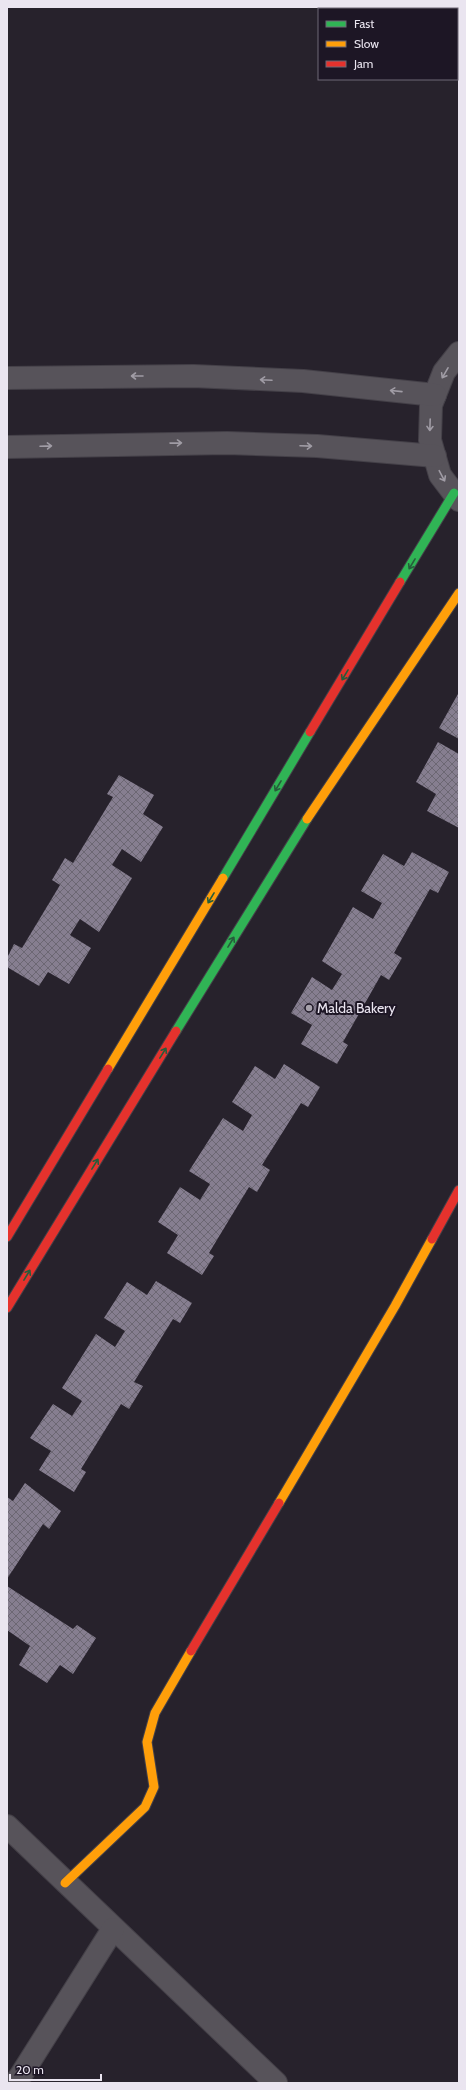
<svg xmlns="http://www.w3.org/2000/svg" width="466" height="2090" font-family="Cabin,sans-serif">
<style>
.building{fill:url(#building-cross-hatch)}
.lines{fill:none;stroke-linecap:round;stroke-linejoin:round}
.street-casing{stroke:#444048;stroke-width:24}
.fast-casing{stroke:#444048;stroke-width:11}
.slow-casing{stroke:#444048;stroke-width:11}
.jam-casing{stroke:#444048;stroke-width:11}
.street{stroke:#57535a;stroke-width:22}
.fast{stroke:#30b455;stroke-width:9}
.slow{stroke:#ff9f0a;stroke-width:9}
.jam{stroke:#e5322d;stroke-width:9}
.oneway{stroke:#a09ca5}
.oneway2{stroke:#265d3b}
.poi-dot{fill:#a6a1ab;stroke:#1d1625;stroke-width:1.5}
.labels{text-anchor:middle;dominant-baseline:central;stroke-width:4;stroke-linejoin:round;paint-order:stroke}
.poi-label{font-size:14px;fill:#eae5f0;stroke:#1d1625;text-anchor:start}
</style>
<defs>
<pattern id="building-cross-hatch" width="8" height="8" patternUnits="userSpaceOnUse"><rect width="8" height="8" fill="#867e90"/><path d="M0 0l8 8M0 8l8-8" fill="none" stroke="#6c6773"/></pattern>
</defs>
<rect width="100%" height="100%" fill="#27222c"/>
<g class="building">
<polygon points="459,692 459,739 439,728"/>
<polygon points="438,742 459,754 459,828 427,811 436,794 416,782"/>
<polygon points="119,775 154,795 143,814 163,827 141,862 122,849 112,865 132,878 99,932 80,919 70,935 91,948 69,984 48,972 39,986 7,967 7,958 14,944 22,948 60,885 52,880 65,858 73,863 113,797 107,794"/>
<polygon points="412,852 449,872 438,893 430,889 394,953 402,958 389,980 381,975 343,1042 348,1045 337,1064 301,1044 312,1025 291,1013 312,977 332,990 342,974 322,961 353,907 373,919 382,903 361,891 383,854 404,866"/>
<polygon points="284,1064 320,1087 308,1107 301,1103 262,1165 270,1170 257,1192 249,1187 209,1253 214,1256 202,1275 167,1253 178,1235 158,1222 180,1187 200,1200 210,1184 189,1171 223,1118 243,1131 252,1115 232,1102 255,1066 275,1079"/>
<polygon points="156,1281 192,1303 180,1323 173,1319 134,1382 143,1386 129,1409 121,1404 81,1469 86,1472 74,1492 39,1470 51,1451 30,1438 53,1404 72,1416 82,1401 62,1388 96,1334 115,1347 125,1331 104,1318 127,1282 147,1295"/>
<polygon points="25,1483 61,1511 49,1529 43,1524 7,1579 7,1497 13,1501"/>
<polygon points="7,1586 73,1629 77,1625 96,1638 73,1674 60,1665 47,1683 19,1665 30,1646 7,1630"/>
</g>
<g class="lines">
<defs>
<g id="street">
<polyline points="459,353 444,372 431,405 430,440 440,475 459,500"/>
<polyline points="7,378 193,376 303,381 435,395"/>
<polyline points="7,447 227,443 317,446 435,456"/>
<polyline points="7,1826 276,2083"/>
<polyline points="16,2083 113,1929"/>
</g>
<g id="fast">
<polyline points="400,582 454,493"/>
<polyline points="223,878 310,732"/>
<polyline points="176,1031 307,819"/>
</g>
<g id="slow">
<polyline points="307,819 459,593"/>
<polyline points="108,1069 223,878"/>
<polyline points="279,1503 395,1306 432,1239"/>
<polyline points="65,1883 145,1807 154,1787 147,1742 155,1713 191,1651"/>
</g>
<g id="jam">
<polyline points="310,732 400,582"/>
<polyline points="7,1237 108,1069"/>
<polyline points="432,1239 459,1190"/>
<polyline points="7,1308 176,1031"/>
<polyline points="191,1651 279,1503"/>
</g>
</defs>
<use href="#street" class="street-casing"/>
<use href="#fast" class="fast-casing"/>
<use href="#slow" class="slow-casing"/>
<use href="#jam" class="jam-casing"/>
<use href="#street" class="street"/>
<use href="#fast" class="fast"/>
<use href="#slow" class="slow"/>
<use href="#jam" class="jam"/>
</g>
<defs><path id="oneway-shaft" d="M-6 0H5M1.5-3L5.5 0L1.5 3" fill="none" stroke-width="1.6" stroke-linecap="round" stroke-linejoin="round"/></defs>
<g class="oneway">
<use href="#oneway-shaft" transform="translate(445 373) rotate(120)"/>
<use href="#oneway-shaft" transform="translate(137 376) rotate(180)"/>
<use href="#oneway-shaft" transform="translate(266 380) rotate(-177)"/>
<use href="#oneway-shaft" transform="translate(396 391) rotate(-174)"/>
<use href="#oneway-shaft" transform="translate(430 425) rotate(92)"/>
<use href="#oneway-shaft" transform="translate(176 443) rotate(-1)"/>
<use href="#oneway-shaft" transform="translate(46 446) rotate(-2)"/>
<use href="#oneway-shaft" transform="translate(306 446) rotate(2)"/>
<use href="#oneway-shaft" transform="translate(442 476) rotate(62)"/>
</g>
<g class="oneway2">
<use href="#oneway-shaft" transform="translate(412 564) rotate(121)"/>
<use href="#oneway-shaft" transform="translate(345 675) rotate(121)"/>
<use href="#oneway-shaft" transform="translate(278 786) rotate(121)"/>
<use href="#oneway-shaft" transform="translate(211 898) rotate(121)"/>
<use href="#oneway-shaft" transform="translate(231 942) rotate(-59)"/>
<use href="#oneway-shaft" transform="translate(163 1053) rotate(-58)"/>
<use href="#oneway-shaft" transform="translate(95 1164) rotate(-58)"/>
<use href="#oneway-shaft" transform="translate(27 1275) rotate(-59)"/>
</g>
<circle class="poi-dot" cx="309" cy="1008" r="4"/>
<g class="labels">
<g class="poi-label">
<text x="317" y="1008">Malda Bakery</text>
</g>
</g>
<rect width="466" height="2090" fill="none" stroke="#eae5f0" stroke-width="16"/>
<rect x="318" y="8" width="140" height="72" fill="#1d1625" stroke="#6f6976"/>
<rect x="326" y="21" width="20" height="6" fill="#30b455" stroke="#6f6976"/>
<text x="354" y="28" font-size="12" fill="#eae5f0">Fast</text>
<rect x="326" y="41" width="20" height="6" fill="#ff9f0a" stroke="#6f6976"/>
<text x="354" y="48" font-size="12" fill="#eae5f0">Slow</text>
<rect x="326" y="61" width="20" height="6" fill="#e5322d" stroke="#6f6976"/>
<text x="354" y="68" font-size="12" fill="#eae5f0">Jam</text>
<path d="M10 2074v6h91v-6" fill="none" stroke="#eae5f0" stroke-width="2"/>
<text x="16" y="2074" font-size="12" fill="#eae5f0" stroke="#1d1625" stroke-width="3" paint-order="stroke">20 m</text>
</svg>
